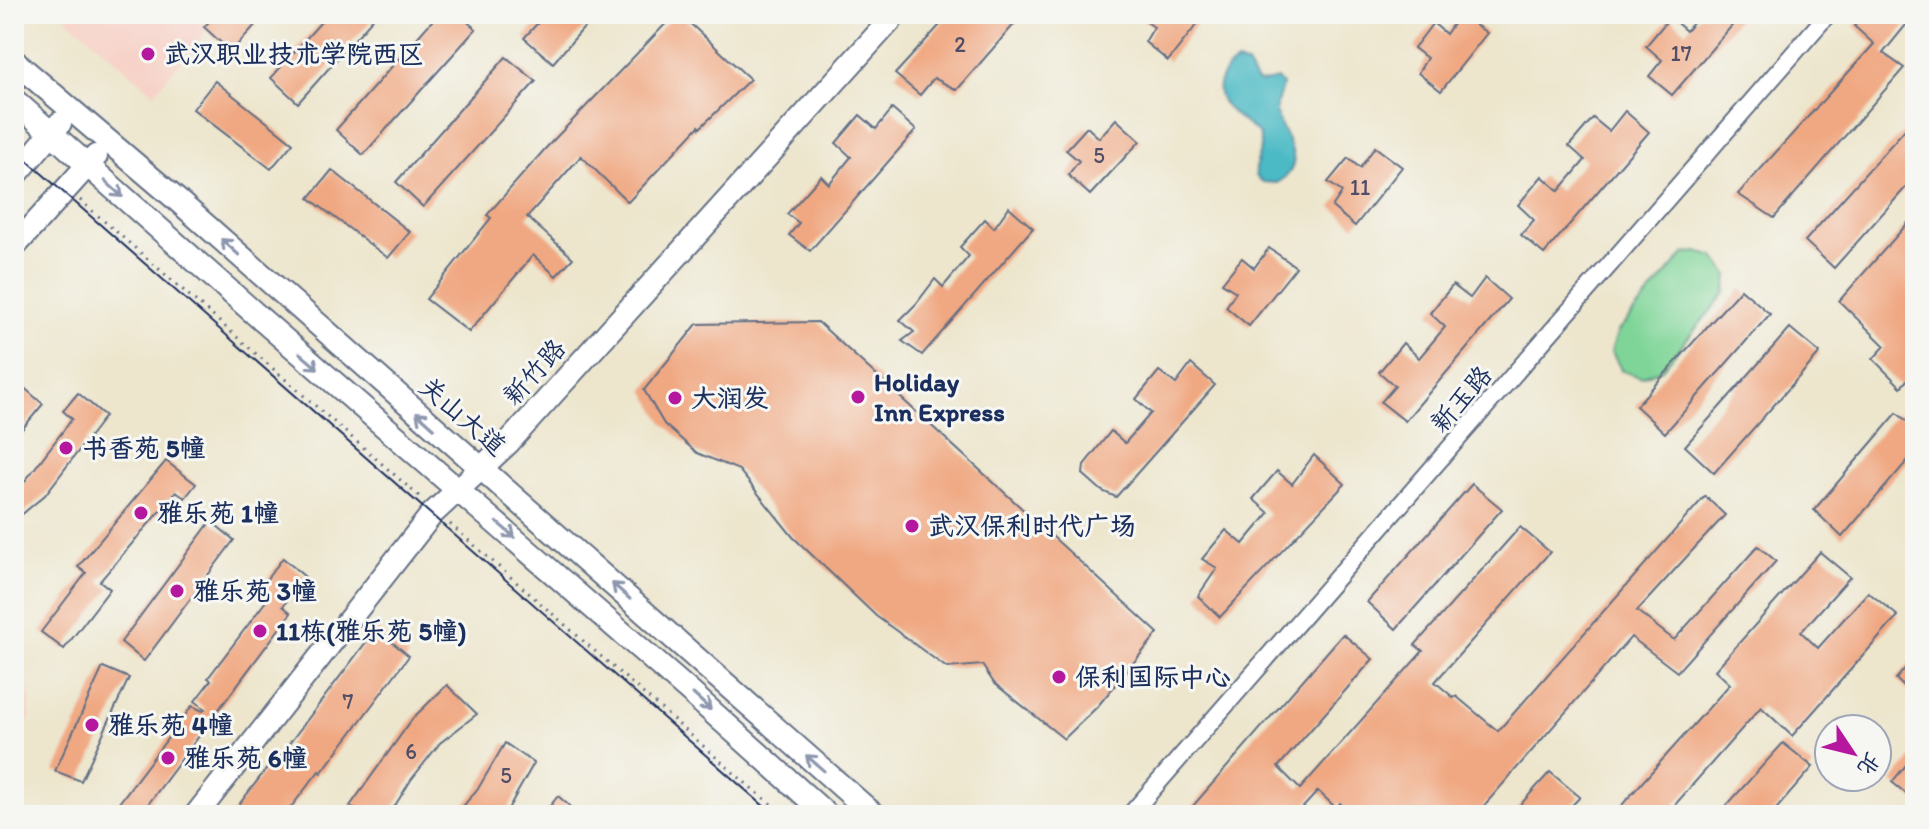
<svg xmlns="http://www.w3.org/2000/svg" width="1929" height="829" font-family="Itim,'LXGW WenKai TC',sans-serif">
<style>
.built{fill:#f7d1c7}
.green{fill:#7fd598;stroke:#4d827b;stroke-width:2}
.water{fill:#4cbac5;stroke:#347492;stroke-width:2}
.building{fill:#f0a882}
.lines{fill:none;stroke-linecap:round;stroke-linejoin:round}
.minor-casing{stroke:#646f85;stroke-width:20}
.major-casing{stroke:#646f85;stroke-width:26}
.path{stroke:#646f85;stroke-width:3;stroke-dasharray:2 6;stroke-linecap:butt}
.minor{stroke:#fff;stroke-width:16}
.major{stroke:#fff;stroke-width:22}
.tram{stroke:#1b2f5e;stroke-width:2}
.oneway{stroke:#8d97ae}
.poi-dot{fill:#b5179e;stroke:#f6f6f2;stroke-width:3}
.labels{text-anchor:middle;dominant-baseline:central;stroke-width:6;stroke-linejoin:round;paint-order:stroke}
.number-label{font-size:22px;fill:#504d67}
.poi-label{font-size:26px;font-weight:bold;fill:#1b2f5e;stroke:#f6f6f2;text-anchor:start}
.street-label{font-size:26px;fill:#1b2f5e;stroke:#f6f6f2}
</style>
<rect width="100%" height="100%" fill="#f6f6f2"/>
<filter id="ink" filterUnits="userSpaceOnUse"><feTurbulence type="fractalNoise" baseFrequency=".0125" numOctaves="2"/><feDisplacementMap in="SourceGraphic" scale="16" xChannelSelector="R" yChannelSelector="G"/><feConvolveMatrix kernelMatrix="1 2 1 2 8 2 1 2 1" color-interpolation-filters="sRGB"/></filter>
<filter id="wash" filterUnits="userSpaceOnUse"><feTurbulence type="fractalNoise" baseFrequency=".006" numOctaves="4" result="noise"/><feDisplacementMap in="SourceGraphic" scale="32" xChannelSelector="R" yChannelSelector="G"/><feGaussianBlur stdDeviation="1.8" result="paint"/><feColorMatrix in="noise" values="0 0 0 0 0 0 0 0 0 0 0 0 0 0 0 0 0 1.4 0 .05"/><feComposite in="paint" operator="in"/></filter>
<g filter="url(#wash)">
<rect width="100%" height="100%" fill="#ede6cd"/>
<g class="built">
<polygon points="62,14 221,14 154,93"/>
<polygon points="14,669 25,683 30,699 30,717 23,733 14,745"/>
</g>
<polygon class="green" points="1697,252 1715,257 1728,275 1726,292 1662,369 1641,377 1622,371 1611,351 1618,331 1684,254"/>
<path class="water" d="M 1237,62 L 1247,65 L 1256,81 L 1261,83 L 1277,79 L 1282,85 C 1281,95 1273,106 1277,116 C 1283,137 1311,163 1277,183 L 1263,182 L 1256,176 C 1254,161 1264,150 1259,134 C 1242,119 1206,103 1223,75 C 1227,69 1230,65 1237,62 Z"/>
<g id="blocks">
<g class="building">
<polygon points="216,14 265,14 231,52 204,27"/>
<polygon points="328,14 377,14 298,103 271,78"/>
<polygon points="438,14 458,14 476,29 363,155 336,130"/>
<polygon points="546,14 596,14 553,63 524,38"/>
<polygon points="675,14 680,14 750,79 700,128 699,126 628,202 581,156 527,217 573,258 556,276 533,255 469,332 426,299 491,218 487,215 545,149"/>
<polygon points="950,14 1023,14 957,90 934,78 920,95 895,74"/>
<polygon points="1135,14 1205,14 1168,61 1145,42 1154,27"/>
<polygon points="1460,14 1487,33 1441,91 1418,73 1427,58 1414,48 1433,23 1446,34"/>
<polygon points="1701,14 1742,14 1672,95 1649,76 1662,60 1646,46 1670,17 1686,31"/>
<polygon points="1865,14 1915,14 1883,53 1904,68 1774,218 1738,194 1874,44 1854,26"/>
<polygon points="506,57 536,81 423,207 396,182"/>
<polygon points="215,81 293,143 271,169 193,109"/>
<polygon points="892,109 916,130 810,251 789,235 799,223 787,214 821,176 829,184 851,157 836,143 860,115 876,129"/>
<polygon points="1625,111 1649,132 1544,254 1521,235 1534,220 1518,205 1542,176 1559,191 1585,160 1569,146 1593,118 1609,131"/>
<polygon points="1915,118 1915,177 1834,268 1805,241"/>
<polygon points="1116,119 1140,141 1090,195 1068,175 1079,161 1066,150 1087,127 1099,138"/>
<polygon points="1375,147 1402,167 1355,226 1332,207 1342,192 1328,182 1348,158 1360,168"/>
<polygon points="332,170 410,232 388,258 309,198"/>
<polygon points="1009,207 1033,228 922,355 902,341 914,332 900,320 916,304 935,279 943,287 969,256 960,247 985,219 994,228"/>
<polygon points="1915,215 1915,371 1901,387 1873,359 1885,346 1839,301"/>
<polygon points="1269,248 1296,267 1249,326 1226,307 1236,292 1222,283 1242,258 1254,268"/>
<polygon points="1485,278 1509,299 1405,421 1381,402 1395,386 1379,372 1403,343 1419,358 1445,327 1430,313 1453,285 1470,298"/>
<polygon points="1741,289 1770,314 1665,433 1636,406"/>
<polygon points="818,322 1158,633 1097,707 1064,739 994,683 982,665 947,668 876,616 793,537 739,470 697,453 664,424 644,390 697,324"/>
<polygon points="1790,328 1820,353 1714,473 1685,446"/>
<polygon points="1191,364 1215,385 1116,497 1102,491 1083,474 1084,465 1111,431 1125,443 1151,413 1136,399 1159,371 1176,384"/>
<polygon points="14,379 43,404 14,439"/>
<polygon points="78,393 105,416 45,495 14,521 14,475 22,485 72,419 63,411"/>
<polygon points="1897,413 1915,428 1915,452 1842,537 1814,510"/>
<polygon points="1314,455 1345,484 1220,617 1198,596 1217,568 1202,559 1226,530 1243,544 1269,513 1253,499 1277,471 1292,484"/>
<polygon points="166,461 196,484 185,498 176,492 100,581 110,589 64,649 41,632 86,573 78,567"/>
<polygon points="1472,484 1502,509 1396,629 1367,602"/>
<polygon points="1705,496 1725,515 1637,611 1674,640 1758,546 1776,561 1677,672 1631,637 1476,815 1352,815 1340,803 1336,808 1318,791 1296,815 1185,815 1343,634 1373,659 1278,767 1300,789 1423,651 1415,645 1520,527 1550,552 1435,682 1454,698 1456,696 1498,731"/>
<polygon points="211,521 234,540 144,661 121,642"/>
<polygon points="1820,552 1850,577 1801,632 1818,648 1868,592 1898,616 1792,736 1761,707 1666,815 1613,815 1730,684 1715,670"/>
<polygon points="283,558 305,577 283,606 291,613 140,815 110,815 192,706 203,711 205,709 195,701 211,680 208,678 269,597 259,589"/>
<polygon points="376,629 409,656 321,773 319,771 285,815 231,815 277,755 279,757"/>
<polygon points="1915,657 1915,698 1896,679"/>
<polygon points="103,667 129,678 81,781 55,771"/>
<polygon points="447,685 477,714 440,743 411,780 389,815 365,815 350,806 413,718"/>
<polygon points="505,743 534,763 508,809 503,815 456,815 479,787"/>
<polygon points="1783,743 1813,767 1771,815 1718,815"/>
<polygon points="1915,754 1915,801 1892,782"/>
<polygon points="1550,772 1580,797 1563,815 1511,815"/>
<polygon points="558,796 580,815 543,815"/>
</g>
</g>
</g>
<g filter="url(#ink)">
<use href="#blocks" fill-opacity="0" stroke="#646f85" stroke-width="2"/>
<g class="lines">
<defs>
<polyline id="minor" points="1130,815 1828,14"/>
<g id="major">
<polyline points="14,61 176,199 874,815"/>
<polyline points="14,100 261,319 690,692 827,815"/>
<polyline points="14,177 60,123"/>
<polyline points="14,247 96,156"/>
<polyline points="196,815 432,514 508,443 896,14"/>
</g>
</defs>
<use href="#minor" class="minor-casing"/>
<use href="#major" class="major-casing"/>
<g class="path">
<polyline points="80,200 421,498"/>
<polyline points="450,524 750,787 785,815"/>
</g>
<use href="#minor" class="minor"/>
<use href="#major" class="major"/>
<polyline class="tram" points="14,149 774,815"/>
</g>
<defs><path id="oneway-shaft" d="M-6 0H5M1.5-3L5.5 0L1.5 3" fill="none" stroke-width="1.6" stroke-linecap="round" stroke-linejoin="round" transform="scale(2)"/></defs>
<g class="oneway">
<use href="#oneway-shaft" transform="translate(114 189) rotate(43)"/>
<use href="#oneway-shaft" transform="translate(230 247) rotate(-138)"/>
<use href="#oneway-shaft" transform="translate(309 361) rotate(41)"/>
<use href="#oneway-shaft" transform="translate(425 420) rotate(-138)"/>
<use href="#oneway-shaft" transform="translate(506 530) rotate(41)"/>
<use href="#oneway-shaft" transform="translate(621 591) rotate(-138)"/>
<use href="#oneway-shaft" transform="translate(702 702) rotate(42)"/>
<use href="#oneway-shaft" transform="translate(815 763) rotate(-139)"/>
</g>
</g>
<g class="poi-dot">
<circle cx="148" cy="54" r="8"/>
<circle cx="858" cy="397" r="8"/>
<circle cx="675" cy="398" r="8"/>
<circle cx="66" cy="448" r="8"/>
<circle cx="141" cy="513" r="8"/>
<circle cx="912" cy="526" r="8"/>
<circle cx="177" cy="591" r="8"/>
<circle cx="260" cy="631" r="8"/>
<circle cx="1059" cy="677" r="8"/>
<circle cx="92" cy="725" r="8"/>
<circle cx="168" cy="758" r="8"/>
</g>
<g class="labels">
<g class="number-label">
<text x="960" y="44">2</text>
<text x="1681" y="53">17</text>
<text x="1099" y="155">5</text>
<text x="1360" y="187">11</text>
<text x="348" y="701">7</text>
<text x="411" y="751">6</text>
<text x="506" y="775">5</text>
</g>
<g class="poi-label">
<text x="164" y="54">武汉职业技术学院西区</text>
<text x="874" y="382">Holiday<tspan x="874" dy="30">Inn Express</tspan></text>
<text x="691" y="398">大润发</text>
<text x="82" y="448">书香苑 5幢</text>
<text x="157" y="513">雅乐苑 1幢</text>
<text x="928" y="526">武汉保利时代广场</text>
<text x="193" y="591">雅乐苑 3幢</text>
<text x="276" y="631">11栋(雅乐苑 5幢)</text>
<text x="1075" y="677">保利国际中心</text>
<text x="108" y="725">雅乐苑 4幢</text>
<text x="184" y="758">雅乐苑 6幢</text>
</g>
<g class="street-label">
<text transform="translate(534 372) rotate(-48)">新竹路</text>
<text transform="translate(1461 399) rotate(-49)">新玉路</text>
<text transform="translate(463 416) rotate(41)">关山大道</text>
</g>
</g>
<rect width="1929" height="829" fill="none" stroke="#f6f6f2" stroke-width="48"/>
<g transform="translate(1853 753) rotate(125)"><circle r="38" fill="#f6f6f2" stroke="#9ea6b7" stroke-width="2"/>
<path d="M0-6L14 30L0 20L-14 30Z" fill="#b5179e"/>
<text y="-12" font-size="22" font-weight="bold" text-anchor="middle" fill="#1b2f5e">北</text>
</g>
</svg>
